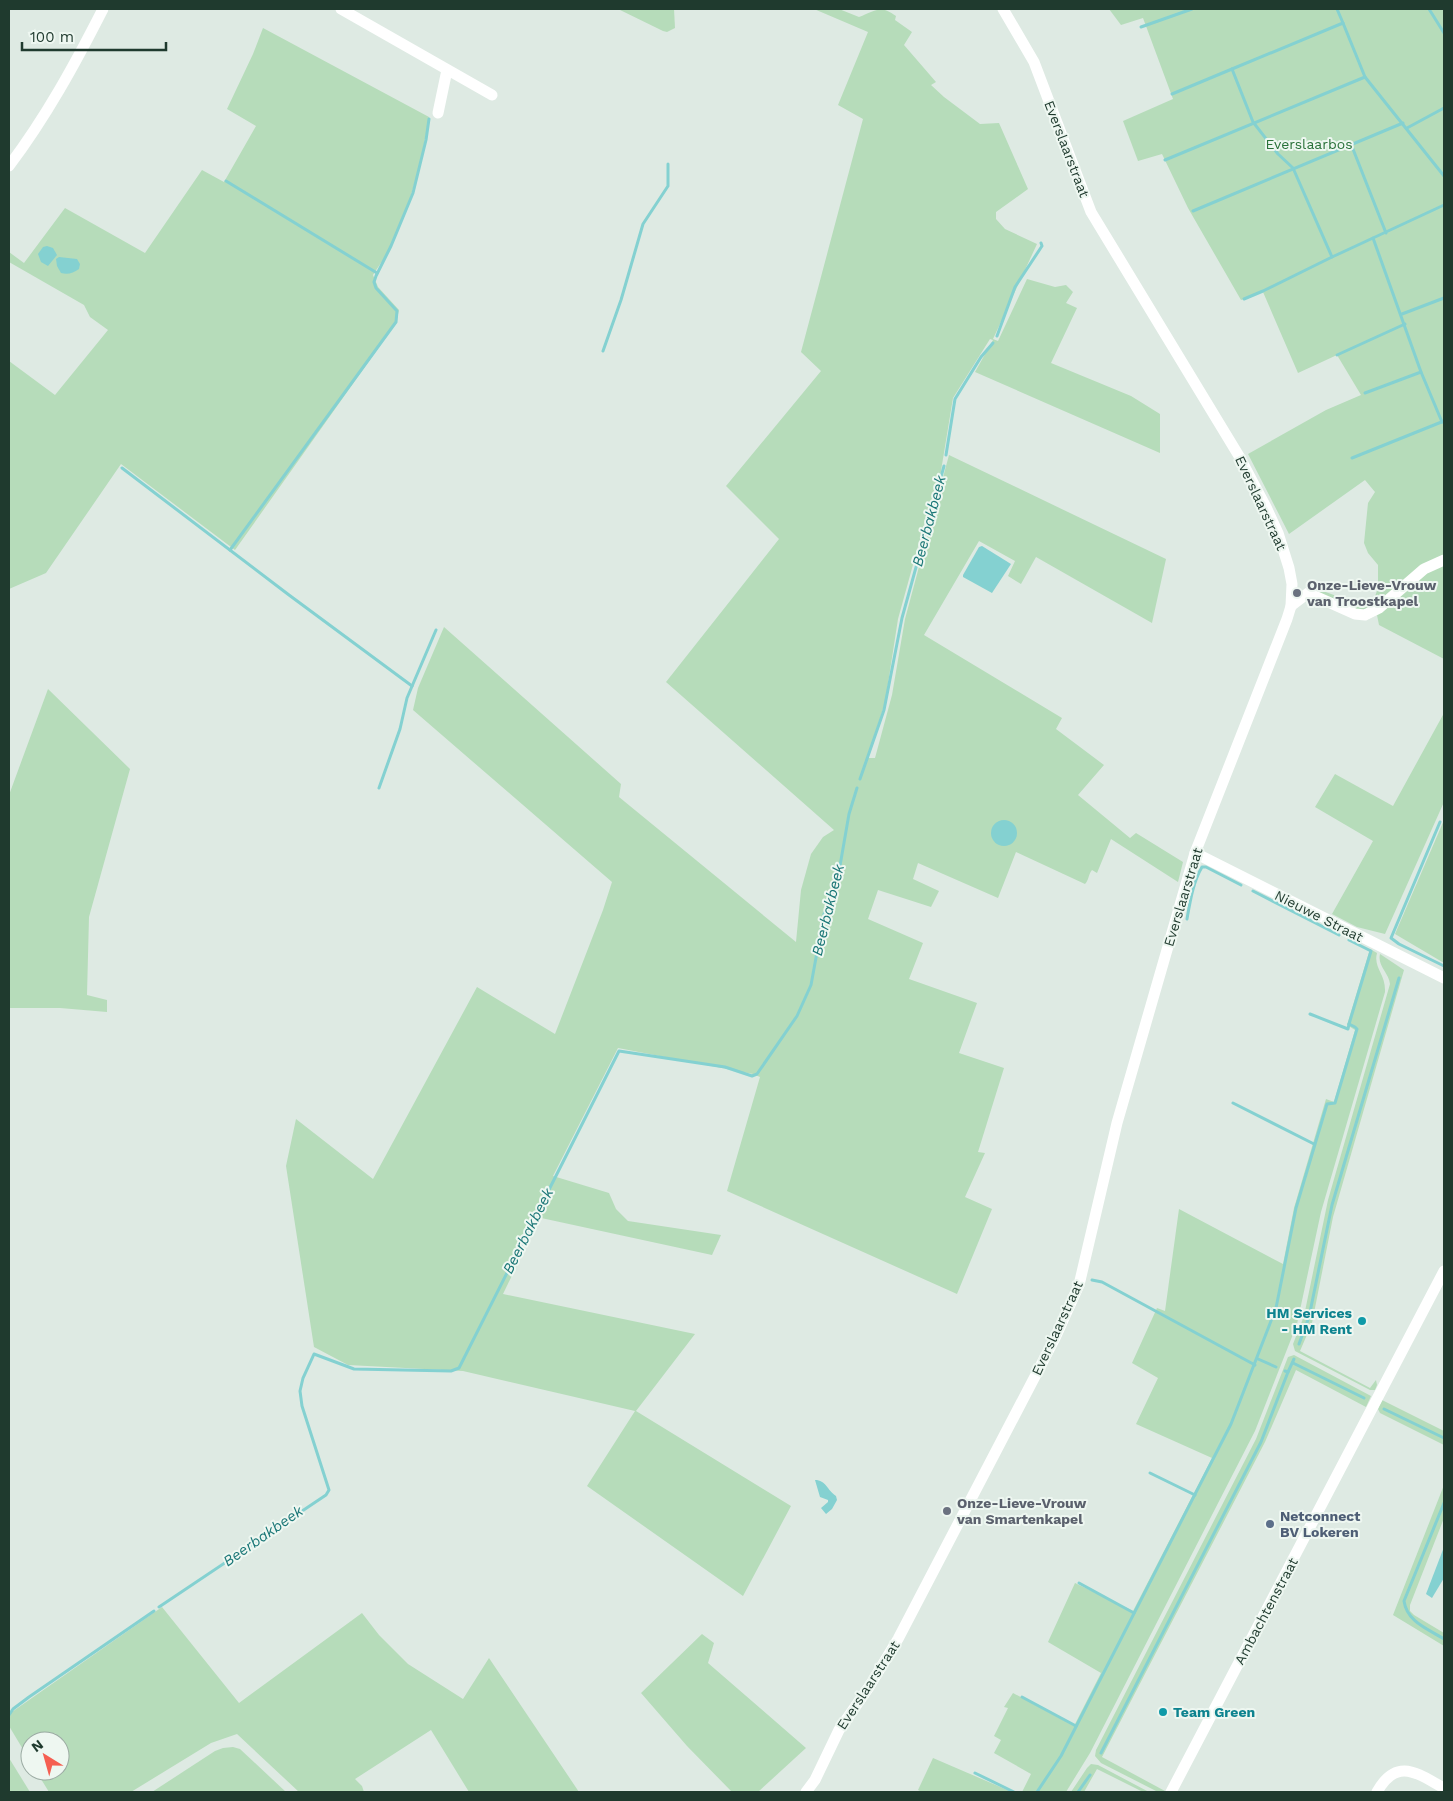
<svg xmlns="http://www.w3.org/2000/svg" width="1453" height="1801" font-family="'Work Sans',sans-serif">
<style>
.green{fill:#b6dcba}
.water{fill:#84d1d1}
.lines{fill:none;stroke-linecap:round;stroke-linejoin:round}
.stream{stroke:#84d1d1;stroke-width:3}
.minor{stroke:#fff;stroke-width:11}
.worship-dot{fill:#6b7280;stroke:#eef7f1;stroke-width:2}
.culture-dot{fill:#0f9aa8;stroke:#eef7f1;stroke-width:2}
.service-dot{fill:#5c6f8a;stroke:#eef7f1;stroke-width:2}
.labels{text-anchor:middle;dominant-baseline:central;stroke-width:4;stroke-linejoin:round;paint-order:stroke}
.park-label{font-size:14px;fill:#297139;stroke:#eef7f1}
.street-label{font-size:14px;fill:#1f3a2e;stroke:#eef7f1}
.worship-label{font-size:14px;font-weight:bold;fill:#5b616d;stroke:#eef7f1;text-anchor:start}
.culture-label{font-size:14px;font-weight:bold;fill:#0d838f;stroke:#eef7f1;text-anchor:end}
.service-label{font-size:14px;font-weight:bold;fill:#4e5e75;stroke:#eef7f1;text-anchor:start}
.water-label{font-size:15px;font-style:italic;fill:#197676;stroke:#eef7f1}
</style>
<rect width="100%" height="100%" fill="#deeae3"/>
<g class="green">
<polygon points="618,9 674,9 675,28 667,32 663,31"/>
<path d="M 814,9 L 839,9 L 859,17 C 875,11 880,4 896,16 L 895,20 L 912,32 L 904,45 L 936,82 L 931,85 L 944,97 L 980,124 L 999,123 L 1028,189 L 996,212 L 996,219 L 1005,229 L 1037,244 L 993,339 L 998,341 L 1027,279 L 1055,287 L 1066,285 L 1073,292 L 1066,303 L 1077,308 L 1051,363 L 1131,396 L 1160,414 L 1160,453 L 975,372 L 993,340 L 990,339 L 953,398 L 939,483 L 927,514 L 898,619 L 885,703 L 867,758 L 875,758 L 892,695 L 905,619 L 949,455 L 1166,559 L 1152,623 L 1036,557 L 1021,584 L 1008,576 L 1015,561 L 979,541 L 924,635 L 1062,718 L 1056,729 L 1104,765 L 1078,795 L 1130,838 L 1136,833 L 1183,862 L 1178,882 L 1111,839 L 1097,873 L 1092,870 C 1088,875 1089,880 1085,884 L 1016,852 L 998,898 L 918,863 L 913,879 L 939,891 L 931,907 L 878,890 L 868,919 L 923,943 L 909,979 L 977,1003 L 959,1053 L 1004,1068 L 978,1152 L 985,1153 L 965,1197 L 992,1209 L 957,1294 L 727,1191 L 760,1077 L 753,1074 L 618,1048 L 553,1176 L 609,1193 L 616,1209 L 628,1221 L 721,1235 L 712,1255 L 532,1216 L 511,1258 L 519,1261 L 503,1294 L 695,1334 L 636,1411 L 791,1506 L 743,1596 L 587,1486 L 635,1411 L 463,1371 L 348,1365 L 314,1347 L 286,1166 L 296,1119 L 373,1179 L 477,987 L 555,1034 L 603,910 L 612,882 L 413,710 L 418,688 L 444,627 L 621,784 L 619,797 L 796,942 L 801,890 L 811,854 L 823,837 L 834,830 L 666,682 L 779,539 L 726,486 L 821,371 L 801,352 L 863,119 L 838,105 L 868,32 Z"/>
<polygon points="1109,9 1444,9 1444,659 1379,625 1377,615 1367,620 1357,619 1307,598 1312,587 1364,606 1373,602 1378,588 1378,565 1368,553 1364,543 1368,503 1375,492 1365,480 1289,534 1248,454 1326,410 1361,395 1337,355 1298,373 1263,292 1241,300 1188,208 1162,154 1138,161 1123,121 1173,99 1143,18 1121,25"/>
<path d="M 263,28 L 429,117 C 422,160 411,203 393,243 C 388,254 379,265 373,275 L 378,287 L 399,310 L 396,323 L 235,550 L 121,464 L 46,573 L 9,589 L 9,361 L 55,395 L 108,330 L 90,317 L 84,305 L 9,262 L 9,252 L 24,263 L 65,208 L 145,253 L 202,170 L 224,182 L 256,126 L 227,109 L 253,54 Z"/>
<polygon points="48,689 130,769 89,917 87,995 107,1000 107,1012 60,1008 9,1008 9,795"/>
<polygon points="1444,713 1444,802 1385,934 1357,927 1332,914 1373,841 1315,807 1335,774 1393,806"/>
<polygon points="1444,820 1444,963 1395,934"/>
<path d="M 1370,949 L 1377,953 C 1373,968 1386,974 1385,992 L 1321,1212 L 1297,1324 L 1255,1431 L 1090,1753 L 1066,1792 L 1022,1792 L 1031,1774 L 994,1753 L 1001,1740 L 994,1736 L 1008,1708 L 1004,1707 L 1013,1693 L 1074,1726 L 1101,1673 L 1048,1642 L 1075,1583 L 1133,1611 L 1212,1458 L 1136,1424 L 1158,1378 L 1132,1363 L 1157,1308 L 1165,1311 L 1179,1209 L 1283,1264 L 1294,1208 L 1326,1099 L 1334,1102 L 1355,1030 L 1347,1025 Z"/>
<path d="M 1380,954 L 1404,970 L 1333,1217 L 1312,1323 L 1300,1351 L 1370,1388 L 1376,1380 L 1377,1385 L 1375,1390 L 1370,1390 L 1295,1351 L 1293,1344 L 1304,1316 L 1328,1200 L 1390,984 C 1389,973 1377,966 1380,954 Z"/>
<polygon points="1294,1355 1371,1396 1366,1407 1296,1370 1265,1442 1102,1757 1165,1791 1158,1792 1101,1763 1095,1756 1096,1750 1256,1439 1288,1357"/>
<polygon points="1382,1400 1444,1431 1444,1445 1380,1413 1378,1409"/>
<polygon points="1444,1485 1444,1518 1410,1605 1410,1611 1414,1615 1444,1633 1444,1646 1393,1615"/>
<polygon points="162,1607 239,1703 362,1613 379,1635 408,1664 463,1699 489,1658 579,1792 469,1792 431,1730 355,1779 362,1786 364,1792 299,1792 237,1734 211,1743 131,1792 49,1792 36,1771 60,1771 60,1741 30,1741 30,1761 9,1726 9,1714"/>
<polygon points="702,1634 714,1643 708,1663 806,1748 758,1792 732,1792 687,1746 641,1693"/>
<polygon points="233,1747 240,1749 286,1792 152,1792 215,1751 223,1748"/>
<polygon points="9,1758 30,1792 9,1792"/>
<polygon points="933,1758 1012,1792 922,1792 918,1790"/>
<polygon points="1091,1764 1098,1765 1149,1792 1143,1792 1097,1769 1084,1792 1071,1792 1087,1768"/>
</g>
<g class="water">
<polygon points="47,246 53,248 57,255 48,266 41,262 38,254 43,247"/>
<path d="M 59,257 L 77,259 L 80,264 L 79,269 C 73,273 68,275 61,273 L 57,266 L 56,259 Z"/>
<polygon points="982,546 1011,564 992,593 963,577 963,575 979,547"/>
<circle cx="1004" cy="833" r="13"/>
<path d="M 815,1480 C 826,1480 827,1490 836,1496 L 837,1500 L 832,1509 L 826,1514 L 821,1508 L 828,1502 L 828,1500 L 820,1497 Z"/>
<polygon points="1444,1547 1444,1578 1432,1598 1426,1594"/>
</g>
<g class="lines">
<g class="stream">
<polyline points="1337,9 1343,23 1232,69 1253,122 1278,154 1293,168 1332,257 1373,238 1421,372 1442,422"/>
<polyline points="1429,9 1444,33"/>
<polyline points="1343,23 1365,77 1444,176"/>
<polyline points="1141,27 1192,9"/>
<polyline points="1172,94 1232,69"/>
<polyline points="1407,128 1444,108"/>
<polyline points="1351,144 1386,233"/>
<polyline points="1165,160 1365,77"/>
<polyline points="226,181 377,273"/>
<polyline points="1193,211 1403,123"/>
<polyline points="1373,238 1444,205"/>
<polyline points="1244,299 1263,291 1332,257"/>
<polyline points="1402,314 1444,298"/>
<polyline points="997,336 1015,287 1042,246 1041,243"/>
<polyline points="603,351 621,300 643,224 668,186 668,164"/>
<polyline points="1337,355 1405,324"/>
<polyline points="1365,393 1421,372"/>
<polyline points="946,455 955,399 981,357 993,343"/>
<polyline points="1352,458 1444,421"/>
<polyline points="122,468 289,595 412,686"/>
<polyline points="230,550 396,322 397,311 376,288 374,282 376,276 391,246 413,193 426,140 429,119"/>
<polyline points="860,779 884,710 902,618 944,466"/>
<polyline points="379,788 400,729 407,698 436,630"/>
<polyline points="1440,822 1391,938 1399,944 1444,966"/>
<polyline points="1253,891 1339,935"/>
<path d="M 1187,919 C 1190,902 1193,882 1202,867 L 1206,867 L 1241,885"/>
<polyline points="1310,1014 1348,1029 1349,1024"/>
<polyline points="1233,1103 1314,1144"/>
<polyline points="1092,1280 1102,1282 1255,1365"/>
<polyline points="1299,1344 1309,1317 1332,1205 1399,978"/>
<polyline points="1258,1359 1276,1367"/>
<polyline points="1293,1363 1364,1398"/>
<polyline points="1288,1372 1294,1359"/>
<polyline points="1384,1409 1444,1438"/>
<polyline points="1150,1473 1195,1495"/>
<path d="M 1444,1503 L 1404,1601 C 1407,1622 1428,1629 1444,1639"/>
<polyline points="1079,1583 1134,1613"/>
<polyline points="159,1607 326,1495 329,1490 302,1406 300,1391 303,1378 314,1354 354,1369 451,1371 459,1368 619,1051 725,1067 752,1076 757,1074 797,1016 811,985 824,914 837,883 849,814 857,788"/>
<polyline points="1022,1697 1076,1726"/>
<polyline points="9,1715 13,1709 29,1697 154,1611"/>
<polyline points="1101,1753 1261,1442 1288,1372 1285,1371"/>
<polyline points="975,1773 1014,1792"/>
<polyline points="1037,1792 1061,1756 1231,1424 1276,1308 1296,1208 1327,1104 1335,1103 1357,1029 1355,1027 1349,1024 1371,951 1349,940"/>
<polyline points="1078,1792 1090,1775"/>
</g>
<g class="minor">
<polyline points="341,9 492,95"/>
<polyline points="438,113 447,70"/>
<path d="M 9,166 C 46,117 75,64 103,9"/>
<polyline points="1291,606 1308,593 1355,614 1365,615 1379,608 1424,569 1444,560"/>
<polyline points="1195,853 1444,978"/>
<polyline points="806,1792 815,1780 839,1730 869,1687 898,1639 1055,1338 1079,1285 1117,1123 1195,853 1287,619 1291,606 1292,584 1289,568 1278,533 1266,507 1239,456 1091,212 1034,62 1003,9"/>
<polyline points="1171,1792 1444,1271"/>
<path d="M 1377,1792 C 1397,1756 1418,1774 1444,1788"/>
</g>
</g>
<g class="worship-dot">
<circle cx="1297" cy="593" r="5"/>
<circle cx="947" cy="1511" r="5"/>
</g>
<g class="culture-dot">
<circle cx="1362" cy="1321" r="5"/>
<circle cx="1163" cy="1712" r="5"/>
</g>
<circle class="service-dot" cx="1270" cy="1524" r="5"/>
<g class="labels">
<g class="park-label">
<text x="1309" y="144">Everslaarbos</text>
</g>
<g class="street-label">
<text transform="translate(1067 149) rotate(69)">Everslaarstraat</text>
<text transform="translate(1261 503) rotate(65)">Everslaarstraat</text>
<text transform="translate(1183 897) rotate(-73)">Everslaarstraat</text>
<text transform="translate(1319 916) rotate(27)">Nieuwe Straat</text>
<text transform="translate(1057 1328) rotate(-65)">Everslaarstraat</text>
<text transform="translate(1266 1611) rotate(-62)">Ambachtenstraat</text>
<text transform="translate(868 1685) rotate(-57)">Everslaarstraat</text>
</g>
<g class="worship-label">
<text x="1307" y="585">Onze-Lieve-Vrouw<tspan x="1307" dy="16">van Troostkapel</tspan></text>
<text x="957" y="1503">Onze-Lieve-Vrouw<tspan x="957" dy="16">van Smartenkapel</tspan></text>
</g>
<g class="culture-label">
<text x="1352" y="1313">HM Services<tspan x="1352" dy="16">- HM Rent</tspan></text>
<text x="1173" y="1712" text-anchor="start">Team Green</text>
</g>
<g class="service-label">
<text x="1280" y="1516">Netconnect<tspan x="1280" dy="16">BV Lokeren</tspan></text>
</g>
<g class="water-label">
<text transform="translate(929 521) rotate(-75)">Beerbakbeek</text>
<text transform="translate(828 910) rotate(-76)">Beerbakbeek</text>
<text transform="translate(528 1231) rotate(-63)">Beerbakbeek</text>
<text transform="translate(263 1536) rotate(-35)">Beerbakbeek</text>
</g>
</g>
<rect width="1453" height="1801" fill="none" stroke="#1f3a2e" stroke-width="20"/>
<g transform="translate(45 1756) rotate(323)"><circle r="24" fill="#eef7f1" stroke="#9baba3"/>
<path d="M0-4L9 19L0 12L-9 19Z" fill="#f55f51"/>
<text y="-8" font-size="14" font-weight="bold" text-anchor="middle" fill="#1f3a2e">N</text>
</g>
<path d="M22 42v8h144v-8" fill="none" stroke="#1f3a2e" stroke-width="2.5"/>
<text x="30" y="42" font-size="15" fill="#1f3a2e" stroke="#eef7f1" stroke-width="4" paint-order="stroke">100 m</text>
</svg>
